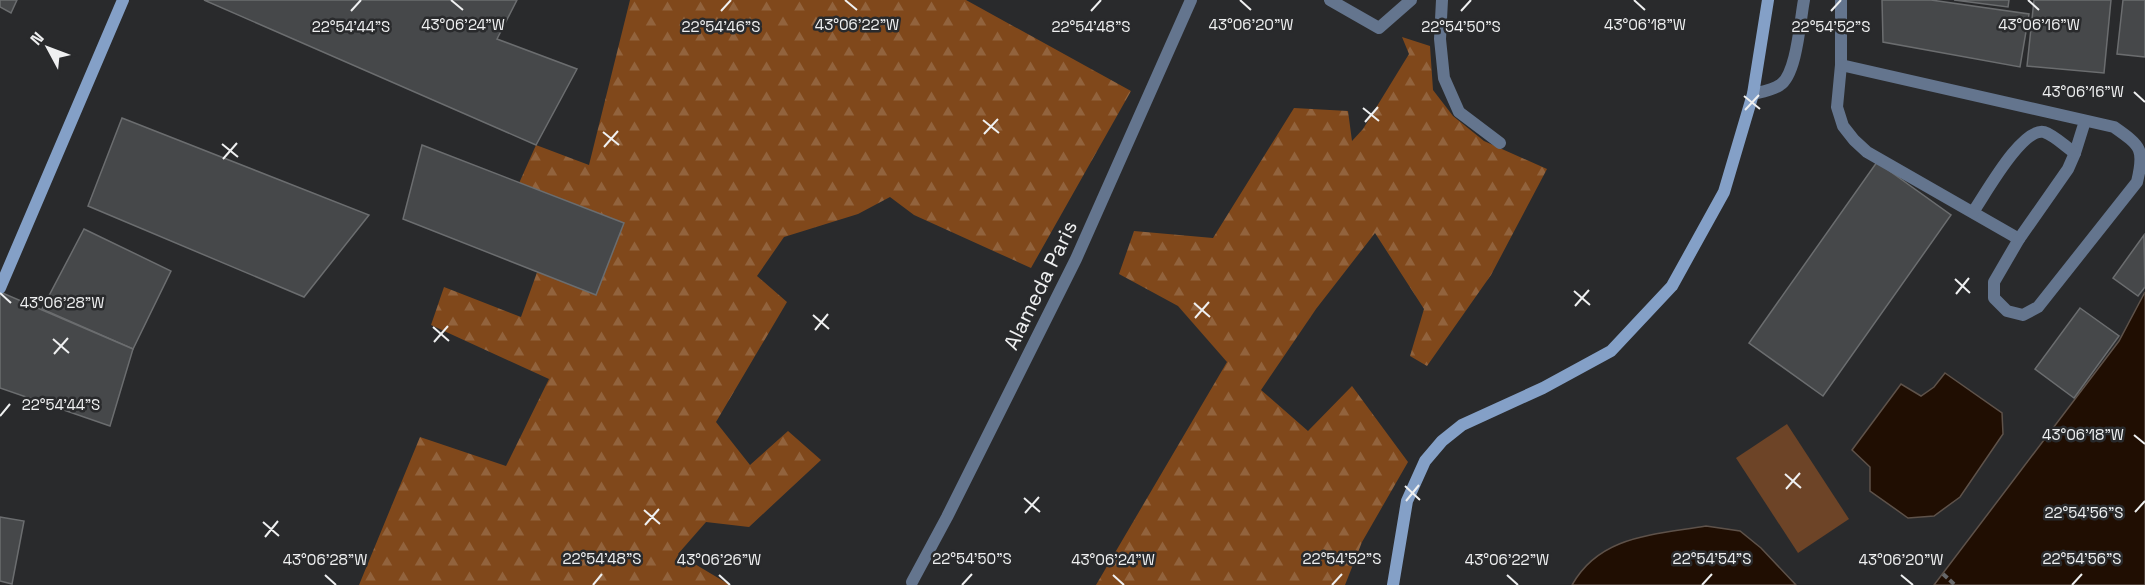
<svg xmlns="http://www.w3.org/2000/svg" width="2145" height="585" font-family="'Space Grotesk',sans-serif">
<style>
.forest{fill:url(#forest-firs)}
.garden{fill:#6d4427}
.water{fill:#200e02;stroke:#5e524a;stroke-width:1.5}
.building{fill:#46484a;stroke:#6b6d6f;stroke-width:1.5}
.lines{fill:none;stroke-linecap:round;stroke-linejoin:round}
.path{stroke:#666769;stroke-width:4;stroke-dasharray:6 3;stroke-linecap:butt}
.lane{stroke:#64758e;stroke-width:12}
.street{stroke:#64758e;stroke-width:12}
.secondary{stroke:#84a0c7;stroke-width:12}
.ticks{fill:none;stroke:#eff0f1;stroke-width:2}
.labels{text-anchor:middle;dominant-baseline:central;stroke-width:5;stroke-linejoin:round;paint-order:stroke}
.street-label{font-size:21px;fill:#eff0f1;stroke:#292a2c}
.ticks-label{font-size:15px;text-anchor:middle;fill:#eff0f1;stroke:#292a2c;stroke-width:5;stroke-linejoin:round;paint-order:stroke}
</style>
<defs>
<pattern id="forest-firs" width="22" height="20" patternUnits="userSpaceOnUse" patternTransform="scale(1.5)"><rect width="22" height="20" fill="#80481b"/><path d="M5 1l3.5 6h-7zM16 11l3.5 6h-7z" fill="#92633d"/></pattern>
</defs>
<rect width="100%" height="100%" fill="#292a2c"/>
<g class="forest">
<polygon points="630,0 966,0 1131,91 1031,268 914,215 890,197 858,214 784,237 757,276 787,302 716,422 750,465 788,431 821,460 749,527 706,522 678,554 730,585 359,585 420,437 506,466 549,379 431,325 444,287 521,317 549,239 504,217 536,145 589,165"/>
<polygon points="1402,37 1430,46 1433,90 1453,116 1484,141 1547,169 1491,275 1427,366 1410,356 1424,309 1375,233 1316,309 1261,390 1308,431 1352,386 1408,462 1362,542 1345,585 1096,585 1227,362 1178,306 1119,274 1134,231 1213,238 1294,108 1348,111 1352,141 1363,129 1409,54"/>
</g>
<polygon class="garden" points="1787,424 1849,519 1798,553 1736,458"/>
<g class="water">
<polygon points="2145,292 2145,585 1934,585 2119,341"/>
<polygon points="1945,373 2002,413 2003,434 1960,497 1934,516 1908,518 1870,491 1870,467 1852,450 1901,384 1921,396 1934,387"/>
<path d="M 1706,526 L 1740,531 L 1761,548 L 1796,585 L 1572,585 C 1600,535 1654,535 1706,526 Z"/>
</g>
<g class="building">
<polygon points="0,0 17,0 11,13 0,7"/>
<polygon points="204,0 517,0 497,39 577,69 536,145"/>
<polygon points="1882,0 1931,0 2029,14 2020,67 1883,42"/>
<polygon points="1954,0 2009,0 2008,7"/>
<polygon points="2034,0 2111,0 2104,73 2027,66"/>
<polygon points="2123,0 2145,0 2145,57 2117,54"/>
<polygon points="122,118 369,215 304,297 88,206"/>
<polygon points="422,145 624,223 596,295 403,219"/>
<polygon points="1877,162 1951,215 1823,396 1749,343"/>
<polygon points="84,229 171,271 133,349 42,309"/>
<polygon points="2144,235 2145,287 2138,296 2113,278"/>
<polygon points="0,292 133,349 110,426 0,388"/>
<polygon points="2080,308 2119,336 2074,398 2035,369"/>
<polygon points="0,517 24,521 12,584 0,581"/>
</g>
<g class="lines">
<polyline class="path" points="1943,574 1955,585"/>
<g class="lane">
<polyline points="1841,0 1841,65 1837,107 1843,126 1854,140 1867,152 2019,239"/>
<path d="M 1841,65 L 2114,127 C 2141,146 2145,149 2137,182 L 2038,307 L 2023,315 L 2007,311 L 1994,298 L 1994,282 L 2019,239 L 2068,169 L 2075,153 L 2085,121"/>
<path d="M 1753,94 C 1761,92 1773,90 1780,85 C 1797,74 1800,20 1804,0"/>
<path d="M 1973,212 C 1985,195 2022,127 2044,132 C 2054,135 2066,147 2075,153"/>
</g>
<g class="street">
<polyline points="1330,0 1379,28 1411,0"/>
<polyline points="1442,0 1440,39 1444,78 1459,112 1500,143"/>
<polyline points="912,582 947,517 1076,259 1191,0"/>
</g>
<g class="secondary">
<polyline points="0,288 123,0"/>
<polyline points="1393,585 1407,501 1425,461 1442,441 1462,425 1543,388 1611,351 1672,286 1724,192 1753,94 1768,0"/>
</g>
</g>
<path class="ticks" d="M 451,0 L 463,10M 845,0 L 857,10M 1240,0 L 1251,10M 1634,0 L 1645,10M 2028,0 L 2039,10M 351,11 L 361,0M 721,11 L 731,0M 1091,11 L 1101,0M 1461,11 L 1471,0M 1831,11 L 1841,0M 2134,92 L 2145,102M 1744,96 L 1760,109M 1363,108 L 1379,121M 1745,110 L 1759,95M 983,120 L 999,133M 1365,122 L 1378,107M 603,132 L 619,145M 984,134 L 998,119M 222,144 L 238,157M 604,147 L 618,131M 223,159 L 237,143M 1955,279 L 1970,293M 1574,291 L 1590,305M 0,293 L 11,303M 1956,294 L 1969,278M 1194,303 L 1210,317M 1575,306 L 1589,290M 813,315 L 829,329M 1195,318 L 1209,302M 433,327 L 449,341M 815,330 L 828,314M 53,339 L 69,353M 434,342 L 448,326M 54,354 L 68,338M 0,416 L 10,404M 2134,435 L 2145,444M 1785,474 L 1801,488M 1405,486 L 1420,500M 1786,489 L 1800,473M 1024,498 L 1040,512M 1406,501 L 1419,485M 644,510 L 660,524M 2135,512 L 2145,501M 1025,513 L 1039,497M 263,522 L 279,536M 645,525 L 659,509M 265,537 L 278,521M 325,575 L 336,585M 719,575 L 730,585M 1113,575 L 1124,585M 1507,575 L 1518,585M 1901,575 L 1913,585M 593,585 L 602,574M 962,585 L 972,574M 1332,585 L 1342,574M 1702,585 L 1712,574M 2072,585 L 2082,574"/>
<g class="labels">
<g class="street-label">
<text transform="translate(1040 285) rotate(-64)">Alameda Paris</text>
</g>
</g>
<g class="ticks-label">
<text x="463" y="30">43°06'24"W</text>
<text x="857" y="30">43°06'22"W</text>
<text x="1645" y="30">43°06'18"W</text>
<text x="2039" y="30">43°06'16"W</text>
<text x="1251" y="30">43°06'20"W</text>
<text x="351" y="32">22°54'44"S</text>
<text x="721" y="32">22°54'46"S</text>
<text x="1091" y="32">22°54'48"S</text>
<text x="1461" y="32">22°54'50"S</text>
<text x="1831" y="32">22°54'52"S</text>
<text x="2083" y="97">43°06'16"W</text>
<text x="62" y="308">43°06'28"W</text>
<text x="61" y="410">22°54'44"S</text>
<text x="2083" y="440">43°06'18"W</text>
<text x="2084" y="518">22°54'56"S</text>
<text x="602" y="564">22°54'48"S</text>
<text x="972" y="564">22°54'50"S</text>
<text x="1342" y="564">22°54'52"S</text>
<text x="1712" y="564">22°54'54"S</text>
<text x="2082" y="564">22°54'56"S</text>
<text x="325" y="565">43°06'28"W</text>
<text x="719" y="565">43°06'26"W</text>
<text x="1113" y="565">43°06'24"W</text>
<text x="1507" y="565">43°06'22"W</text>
<text x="1901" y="565">43°06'20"W</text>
</g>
<g transform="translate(48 48) rotate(311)" stroke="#292a2c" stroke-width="4.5" paint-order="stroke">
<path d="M0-4.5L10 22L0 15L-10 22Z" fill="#eff0f1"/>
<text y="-9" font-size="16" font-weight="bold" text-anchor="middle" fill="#eff0f1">N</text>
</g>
</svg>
